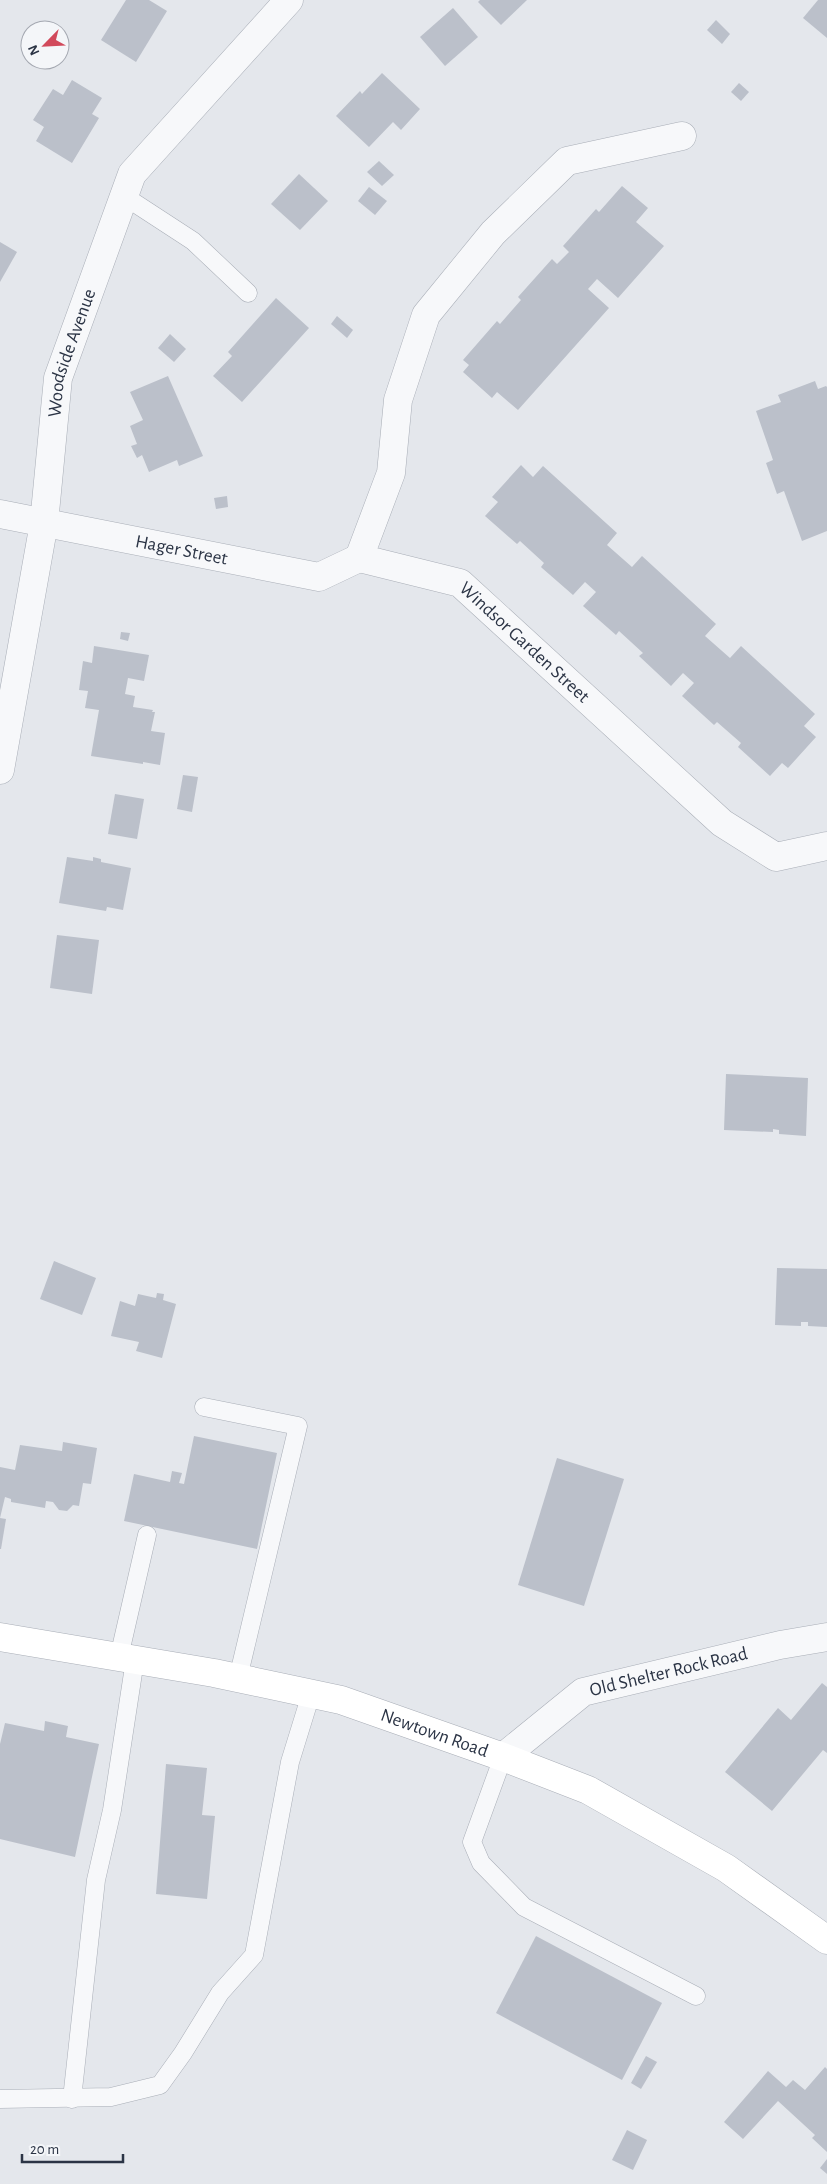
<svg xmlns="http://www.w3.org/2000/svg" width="827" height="2184" font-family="'Alegreya Sans',sans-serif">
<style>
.building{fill:#bbc0ca}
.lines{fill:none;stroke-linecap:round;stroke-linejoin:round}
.service-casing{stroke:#a9aeb7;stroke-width:19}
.minor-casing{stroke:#a9aeb7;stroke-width:29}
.secondary-casing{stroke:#a9aeb7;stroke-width:29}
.service{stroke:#f7f8fa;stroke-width:18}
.minor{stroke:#f7f8fa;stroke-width:28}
.secondary{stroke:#fff;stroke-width:28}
.labels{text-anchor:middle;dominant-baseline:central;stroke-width:5;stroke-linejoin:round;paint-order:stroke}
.street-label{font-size:19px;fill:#2b3445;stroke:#f4f6f9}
</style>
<rect width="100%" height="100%" fill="#e4e7ec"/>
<g class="building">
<polygon points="126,0 149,0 167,11 136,62 101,40"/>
<polygon points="480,0 527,0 501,25 478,2"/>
<polygon points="818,0 827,0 827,38 803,18"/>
<polygon points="453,8 478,37 445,66 420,37"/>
<polygon points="716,20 730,34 722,44 707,30"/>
<polygon points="382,73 420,109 401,130 393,122 369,147 336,116 360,91 362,94"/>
<polygon points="72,80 102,98 92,114 99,118 72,163 36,141 44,127 33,120 53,89 63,95"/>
<polygon points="739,83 749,92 741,101 731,92"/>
<polygon points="379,161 394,175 382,186 367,172"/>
<polygon points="299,174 328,201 300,230 271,204"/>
<polygon points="622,186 648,208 636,222 664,246 618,298 597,279 588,289 609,308 518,410 497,392 492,398 463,372 469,365 463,360 497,321 500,324 521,300 518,297 552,259 557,264 569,252 563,246 596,209 599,212"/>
<polygon points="369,187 387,201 375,215 358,201"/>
<polygon points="0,242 17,252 0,282"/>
<polygon points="276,298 309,328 242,402 213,376 232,356 228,352"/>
<polygon points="337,316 353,330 347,338 331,324"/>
<polygon points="170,334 186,349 174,362 158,348"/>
<polygon points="168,376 203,456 179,466 177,460 149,472 142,455 137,458 131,446 137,444 130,426 143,420 130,392"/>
<polygon points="815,381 818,389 826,386 827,387 827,531 802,541 784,491 777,494 766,463 773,460 756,411 781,402 778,395"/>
<polygon points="521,465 533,477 543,466 617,533 607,545 632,567 642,556 716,624 705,636 730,658 741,646 815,714 804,726 816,737 788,768 782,763 770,776 738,747 741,743 717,722 714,725 682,696 694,683 683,673 671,686 639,656 643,653 619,631 616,635 583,606 596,592 585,582 573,595 542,568 541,567 544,563 520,541 517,544 485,516 498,502 492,497"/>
<polygon points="227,496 228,507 216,509 214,498"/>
<polygon points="121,632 130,633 128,641 120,639"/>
<polygon points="94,646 149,655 144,681 128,678 125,694 135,696 133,707 153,710 152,712 155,712 151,731 165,733 160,765 143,762 143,764 91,756 99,710 85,708 88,691 79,690 83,661 92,663"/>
<polygon points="183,775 198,777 192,812 177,809"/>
<polygon points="115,794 144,799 137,839 108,834"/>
<polygon points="67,857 93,861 93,857 101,859 101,862 131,868 123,910 107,907 106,911 59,903"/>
<polygon points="57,935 99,940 92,994 50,988"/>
<polygon points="726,1074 808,1078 806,1136 779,1134 779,1130 773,1129 773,1132 724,1130"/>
<polygon points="54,1261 96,1278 82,1315 40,1299"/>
<polygon points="777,1268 827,1269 827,1327 808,1326 808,1322 801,1322 801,1326 775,1325"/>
<polygon points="157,1293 164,1294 163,1300 176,1304 162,1358 136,1351 139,1342 111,1336 120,1301 135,1306 138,1294 156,1298"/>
<polygon points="194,1436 277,1453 257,1549 124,1521 134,1474 170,1482 172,1471 182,1473 179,1483 184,1484"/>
<polygon points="63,1442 97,1448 91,1484 83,1483 79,1506 73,1505 67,1511 59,1510 53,1502 46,1501 45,1508 11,1502 11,1499 5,1497 0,1518 0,1467 15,1470 20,1445 62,1451"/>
<polygon points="557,1458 624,1479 584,1606 518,1585"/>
<polygon points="0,1518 6,1519 1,1549 0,1549"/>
<polygon points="822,1683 827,1687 827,1753 823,1750 772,1811 725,1772 778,1708 791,1720"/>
<polygon points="45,1721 68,1726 66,1737 99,1744 75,1857 0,1839 0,1744 5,1723 44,1731"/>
<polygon points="166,1764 207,1768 202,1815 215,1816 207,1899 156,1894"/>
<polygon points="536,1936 662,2003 622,2080 496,2013"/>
<polygon points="646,2056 657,2062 641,2089 631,2083"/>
<polygon points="825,2067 827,2069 827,2152 812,2138 815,2135 778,2101 743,2139 724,2122 768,2071 786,2087 793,2080 805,2090"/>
<polygon points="627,2130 647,2140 633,2170 612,2160"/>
<polygon points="827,2159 827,2174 820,2168"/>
</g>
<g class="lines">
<defs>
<g id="service">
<polyline points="124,196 193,241 248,293"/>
<polyline points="204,1407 298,1426 238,1678"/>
<polyline points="119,1657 147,1535"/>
<polyline points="503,1757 472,1842 481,1863 524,1907 696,1996"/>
<polyline points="0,2099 111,2097 160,2085 183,2053 220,1993 254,1955 290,1762 311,1694"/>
<polyline points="72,2099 96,1880 112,1810 135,1660"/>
</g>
<g id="minor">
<path id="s1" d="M 682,136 L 567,161 L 493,233 L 426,315 L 398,400 L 391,473 L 359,558 L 460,583 L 722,823 L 776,857 L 827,846"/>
<path id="s2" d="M 0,514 L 319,577 L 359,558"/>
<path id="s3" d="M 0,770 L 44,523 L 58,378 L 132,174 L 289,0"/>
<path id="s4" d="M 503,1757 L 583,1692 L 780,1645 L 827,1637"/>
</g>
<g id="secondary">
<path id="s5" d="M 0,1637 L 214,1673 L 341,1700 L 503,1757 L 588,1790 L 726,1868 L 827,1940"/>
</g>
</defs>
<use href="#service" class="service-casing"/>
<use href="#minor" class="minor-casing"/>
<use href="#secondary" class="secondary-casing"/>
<use href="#service" class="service"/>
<use href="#minor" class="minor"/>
<use href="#secondary" class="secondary"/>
</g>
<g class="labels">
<g class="street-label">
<text stroke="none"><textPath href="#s3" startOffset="424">Woodside Avenue</textPath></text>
<text stroke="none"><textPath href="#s2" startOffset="185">Hager Street</textPath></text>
<text stroke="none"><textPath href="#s1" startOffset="772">Windsor Garden Street</textPath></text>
<text stroke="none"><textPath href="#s4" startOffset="191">Old Shelter Rock Road</textPath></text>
<text stroke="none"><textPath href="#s5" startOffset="446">Newtown Road</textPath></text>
</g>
</g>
<g transform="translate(45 45) rotate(246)"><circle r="24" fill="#f4f6f9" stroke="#a4a8b1"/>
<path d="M0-4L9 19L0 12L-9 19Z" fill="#d1495b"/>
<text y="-8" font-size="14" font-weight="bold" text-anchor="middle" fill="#2b3445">N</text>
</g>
<path d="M22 2154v8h101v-8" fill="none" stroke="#2b3445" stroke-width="2.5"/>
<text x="30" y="2154" font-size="15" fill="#2b3445" stroke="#f4f6f9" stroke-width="4" paint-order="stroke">20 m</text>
</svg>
